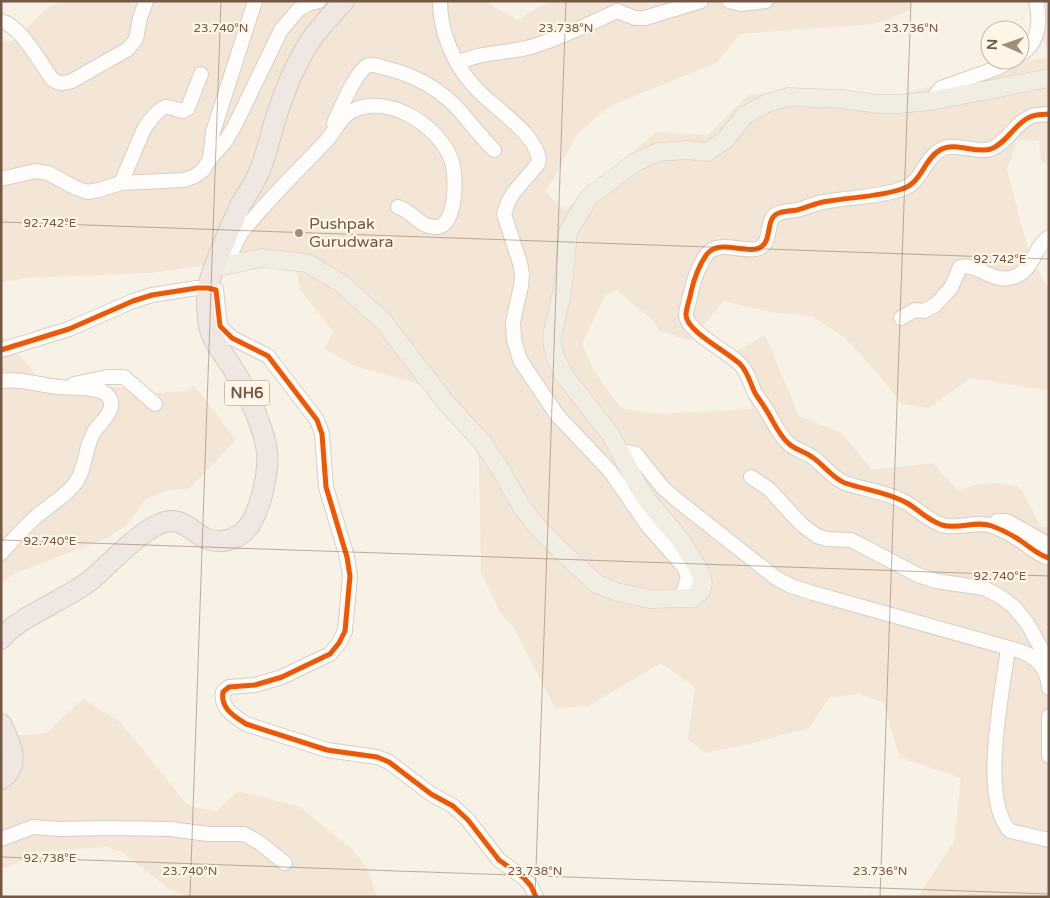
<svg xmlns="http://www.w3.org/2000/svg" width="1050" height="898" font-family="'Varela Round',sans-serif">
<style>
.residential{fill:#f3e6d6}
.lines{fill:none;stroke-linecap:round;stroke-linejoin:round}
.minor-casing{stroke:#d8cec4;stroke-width:16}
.major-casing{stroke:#d5ccc3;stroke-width:19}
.highway-casing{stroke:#d5ccc3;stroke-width:22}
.minor{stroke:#fefdfb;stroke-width:14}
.major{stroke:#f2ede3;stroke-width:18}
.highway{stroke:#f1e7e2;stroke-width:20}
.cycleway-casing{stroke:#fff6e7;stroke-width:8}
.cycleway{stroke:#e8590c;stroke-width:5}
.ticks{fill:none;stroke:#755746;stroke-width:1;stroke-opacity:0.45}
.poi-dot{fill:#a28d7e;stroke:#fff6e7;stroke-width:2}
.labels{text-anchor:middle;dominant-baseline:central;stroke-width:4.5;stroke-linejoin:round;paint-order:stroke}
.shield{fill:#fff6e7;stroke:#9e8776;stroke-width:1}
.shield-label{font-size:15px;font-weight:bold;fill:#755746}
.poi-label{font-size:16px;fill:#755746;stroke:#fff6e7;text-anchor:start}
.ticks-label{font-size:12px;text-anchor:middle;fill:#755746;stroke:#fff6e7;stroke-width:4.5;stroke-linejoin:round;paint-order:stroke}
</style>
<rect width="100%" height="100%" fill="#f7f1e6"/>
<g class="residential">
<polygon points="61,1 488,1 492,6 518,20 549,1 911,1 911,10 875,24 740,34 716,63 610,106 577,134 552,182 545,190 555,202 565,210 656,132 708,135 748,95 805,89 882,99 1049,56 1049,166 1041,161 1039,141 1017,140 1007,170 1030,256 1049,290 1049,391 971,378 928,408 902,404 880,376 845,338 812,316 769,312 724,301 690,341 659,330 653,321 617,290 605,296 582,344 594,371 621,408 654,414 752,409 735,352 765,335 799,416 842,433 872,470 933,463 958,491 977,484 1000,483 1018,487 1023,492 1041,527 1049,527 1049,897 918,897 954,841 961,778 899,757 884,703 860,694 830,697 809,728 749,744 705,753 688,739 695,687 661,663 588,706 555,708 514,628 500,612 481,573 479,460 472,439 426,386 355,366 325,349 333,332 300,289 295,263 261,258 149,273 26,278 1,282 1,43 15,40 46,9"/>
<polygon points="1027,1 1049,1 1049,54 1030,8"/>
<polygon points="1,335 37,375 152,393 186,391 194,385 236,440 189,489 168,490 145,500 127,525 107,538 16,573 1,583"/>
<polygon points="83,699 121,723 186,803 193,807 217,811 237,792 243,792 298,806 351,848 368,869 377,897 191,897 169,889 122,852 106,847 49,851 1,869 1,737 46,733"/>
</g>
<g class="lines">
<defs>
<g id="minor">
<path d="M 440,1 C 440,31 453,63 473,85 C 481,95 492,103 501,111 C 516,124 535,139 539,159 L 538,164 L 514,192 L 508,202 L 504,214 L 520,263 L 522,274 L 521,286 L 513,322 L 514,340 L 520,360 L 557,415 L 610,471 L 648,526 L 684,567 L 688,577 L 683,593 L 686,599"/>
<polyline points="729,1 741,4 766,1"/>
<path d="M 1,21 C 21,26 40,62 52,79 C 59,84 64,84 72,81 L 128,49 L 136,39 L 140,18 L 146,1"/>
<path d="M 1020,55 C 1039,43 1041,22 1036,1"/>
<path d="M 458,63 C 482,51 508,54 534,46 C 562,37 590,24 617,11 L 635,18 L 645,18 L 701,1"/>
<polyline points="931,101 941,88 997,68 1012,60"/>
<path d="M 1049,114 C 1043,115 1036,114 1030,117 C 1015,123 1007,143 991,149 C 975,154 955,141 940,150 C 923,160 922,183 902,189 C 878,197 853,197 829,201 C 818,202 808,207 797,210 C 792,211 785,211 779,213 C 763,218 775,245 756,249 C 741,252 718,240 707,254 C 699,265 694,279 691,292 C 690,299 686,308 686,315 C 686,331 728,352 740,364 C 748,372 750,383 755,393 C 758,398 762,403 765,408 C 773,420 778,434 788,443 C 795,450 804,451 812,457 C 823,464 832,478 845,483 C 865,490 888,492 907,503 C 919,510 927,520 942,525 C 959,530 975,520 992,526 C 1003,530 1012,535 1021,541 C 1030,547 1038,555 1049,558"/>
<path d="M 334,123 C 340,110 355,73 367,66 C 373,63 383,68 389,69 C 417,76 442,91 461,112 C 472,125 482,138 494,150"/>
<polyline points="210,159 213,132 255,1"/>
<polyline points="1,179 35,171 48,173 76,188 87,192 99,190 121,183 184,180 195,176 203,170 213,155 225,142 235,125 281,30 298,10 308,4 319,1"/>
<path d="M 121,183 L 144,129 C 147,124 160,106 167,107 C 172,107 178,110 183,111 L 188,108 L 201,74"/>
<path d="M 226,266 C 231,255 235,242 242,232 C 268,199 299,170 327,140 C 335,131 341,116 352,111 C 388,93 438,125 451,159 C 457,174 457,225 437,227 C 419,228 413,211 398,207"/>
<path d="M 901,318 L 915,310 L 924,311 L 935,305 L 951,288 L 960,267 C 980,262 995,289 1020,274 C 1034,265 1034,248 1049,237"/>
<path d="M 1,350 L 69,329 L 133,301 L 152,295 L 197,288 L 208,288 L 216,290 L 220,326 L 232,338 L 268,356 L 317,420 L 322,434 L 326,487 L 347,557 L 350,576 L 345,631 L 339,643 L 330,654 L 282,677 L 255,685 L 229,687 L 223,692 C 220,708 234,716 246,724 L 327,750 L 377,757 L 389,762 L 431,794 L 453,806 L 468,820 L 499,860 L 524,878 L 531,886 L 536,897"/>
<path d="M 1,381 C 20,378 39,385 58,387 C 70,388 97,386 106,394 C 121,407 100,422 94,432 C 85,447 86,465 78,479 C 69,494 51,504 38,515 C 25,526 13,540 1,553"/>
<polyline points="74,384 107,377 124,377 155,404"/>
<path d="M 620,451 L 636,454 L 663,488 L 677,500 L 776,578 L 791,586 L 813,593 L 1023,652 C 1039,659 1048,671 1049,688"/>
<polyline points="751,477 769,489 801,524 817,536 827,539 851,540 918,575 936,581 984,588 1001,597 1014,607 1027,623 1049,662"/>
<polyline points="997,521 1006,521 1014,525 1046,543 1049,543"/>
<path d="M 1008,648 C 1003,690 979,799 1010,831 L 1049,840"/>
<polyline points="1049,716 1049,756"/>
<polyline points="1,839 33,827 60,829 109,828 171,829 208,834 244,834 260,843 285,863"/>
</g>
<polyline id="major" points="214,268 261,258 307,263 342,284 383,321 442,398 482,442 499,467 522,507 534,523 561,551 597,584 617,592 650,599 693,598 701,591 703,583 701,574 696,565 680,539 647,500 637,484 610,434 563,374 555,356 552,342 553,331 563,288 568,232 589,197 634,163 658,152 687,150 707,152 725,140 744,116 767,103 789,97 842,99 878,104 899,104 931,101 1049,78"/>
<g id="highway">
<path d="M 1,639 C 20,615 67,600 92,579 C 110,564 150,519 173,521 C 185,522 194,532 203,537 C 221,547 243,538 252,521 C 261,505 269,472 267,453 C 265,429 246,389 233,369 C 223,352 210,340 208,319 C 207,309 206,297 208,288 C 209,280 213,271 216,263 C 223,244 231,225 240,206 C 246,195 254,184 259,172 C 267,154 270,136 276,117 C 285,89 297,59 315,34 C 324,23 334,12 344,1"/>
<path d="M 1,724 C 10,742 22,765 1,779"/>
</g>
</defs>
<use href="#minor" class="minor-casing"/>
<use href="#major" class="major-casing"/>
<use href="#highway" class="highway-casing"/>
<use href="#minor" class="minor"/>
<use href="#major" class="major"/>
<use href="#highway" class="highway"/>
<defs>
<g id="cycleway">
<path d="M 1049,114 C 1043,115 1036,114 1030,117 C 1015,123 1007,143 991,149 C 975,154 955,141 940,150 C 923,160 922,183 902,189 C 878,197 853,197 829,201 C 818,202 808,207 797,210 C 792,211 785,211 779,213 C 763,218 775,245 756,249 C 741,252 718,240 707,254 C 699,265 694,279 691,292 C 690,299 686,308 686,315 C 686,331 728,352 740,364 C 748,372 750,383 755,393 C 758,398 762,403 765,408 C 773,420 778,434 788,443 C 795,450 804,451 812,457 C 823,464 832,478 845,483 C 865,490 888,492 907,503 C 919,510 927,520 942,525 C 959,530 975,520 992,526 C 1003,530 1012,535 1021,541 C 1030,547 1038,555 1049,558"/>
<path d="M 1,350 L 69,329 L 133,301 L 152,295 L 197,288 L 208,288 L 216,290 L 220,326 L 232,338 L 268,356 L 317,420 L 322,434 L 326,487 L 347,557 L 350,576 L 345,631 L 339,643 L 330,654 L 282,677 L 255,685 L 229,687 L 223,692 C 220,708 234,716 246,724 L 327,750 L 377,757 L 389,762 L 431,794 L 453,806 L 468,820 L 499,860 L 524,878 L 531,886 L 536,897"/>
</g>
</defs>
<use href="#cycleway" class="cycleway-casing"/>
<use href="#cycleway" class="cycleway"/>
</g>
<path class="ticks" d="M 1,222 L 1049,259M 1,540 L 1049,576M 1,857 L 1049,894M 190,897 L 221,1M 535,897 L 566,1M 880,897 L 911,1"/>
<circle class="poi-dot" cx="299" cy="233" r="5"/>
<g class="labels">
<rect class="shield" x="224.5" y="380.5" width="45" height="25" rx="4"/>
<g class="shield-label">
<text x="247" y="393">NH6</text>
</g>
<g class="poi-label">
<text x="309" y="224">Pushpak<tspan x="309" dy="18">Gurudwara</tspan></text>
</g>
</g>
<g class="ticks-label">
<text x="221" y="32">23.740°N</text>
<text x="566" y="32">23.738°N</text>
<text x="911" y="32">23.736°N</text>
<text x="50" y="227">92.742°E</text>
<text x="1000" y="263">92.742°E</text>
<text x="50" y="545">92.740°E</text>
<text x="1000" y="580">92.740°E</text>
<text x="50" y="862">92.738°E</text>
<text x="190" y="875">23.740°N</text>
<text x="535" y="875">23.738°N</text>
<text x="880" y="875">23.736°N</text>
</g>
<rect width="1050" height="898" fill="none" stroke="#755746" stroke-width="5"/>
<g transform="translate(1005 45) rotate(272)"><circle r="24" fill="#fff6e7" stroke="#c8b6a7"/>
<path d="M0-4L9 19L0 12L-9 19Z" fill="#a28d7e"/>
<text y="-8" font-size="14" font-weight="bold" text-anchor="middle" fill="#755746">N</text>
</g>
</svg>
